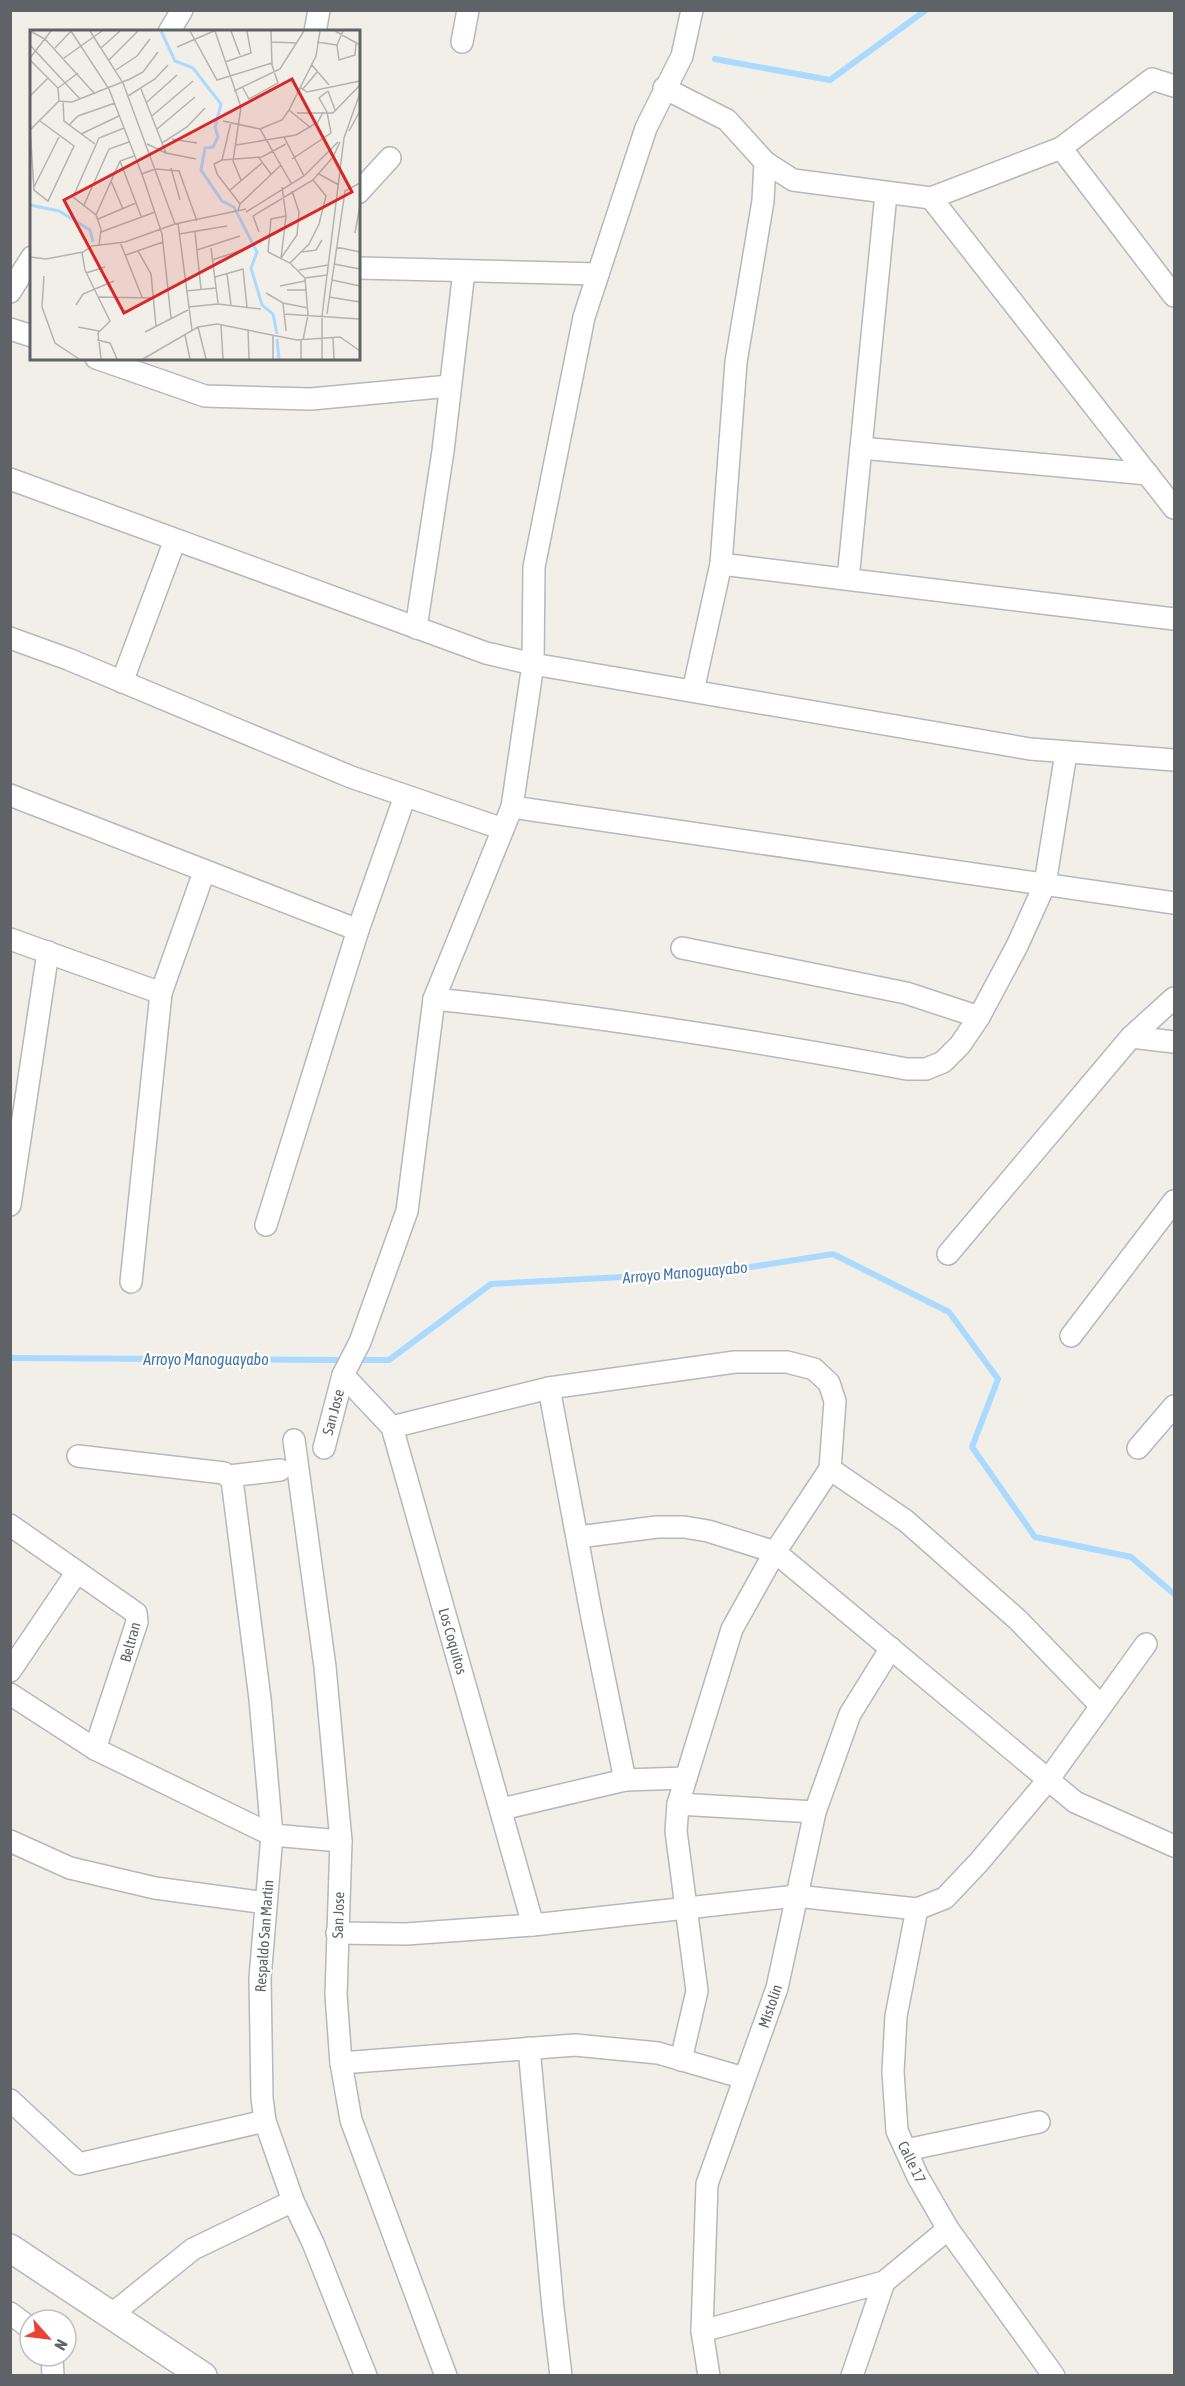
<svg xmlns="http://www.w3.org/2000/svg" width="1185" height="2386" font-family="'Asap Condensed',sans-serif">
<style>
.lines{fill:none;stroke-linecap:round;stroke-linejoin:round}
.stream{stroke:#aadaff;stroke-width:6}
.minor-casing{stroke:#b5b8bc;stroke-width:24}
.tertiary-casing{stroke:#b5b8bc;stroke-width:30}
.minor{stroke:#fff;stroke-width:21}
.tertiary{stroke:#fff;stroke-width:27}
.labels{text-anchor:middle;dominant-baseline:central;stroke-width:4.5;stroke-linejoin:round;paint-order:stroke}
.street-label{font-size:15px;fill:#5f6368;stroke:#fff}
.water-label{font-size:16px;font-style:italic;fill:#4174aa;stroke:#fff}
.inset-river{fill:none;stroke:#aadaff;stroke-width:3}
.inset-road{fill:none;stroke:#b3b3b1;stroke-width:1.5}
.view{fill:#d62828;fill-opacity:0.15;stroke:#d62828;stroke-width:3}
.inset-edge{fill:none;stroke:#5f6368;stroke-width:3}
</style>
<rect width="100%" height="100%" fill="#f1efe8"/>
<g class="lines">
<g class="stream">
<polyline points="715,59 830,80 926,10"/>
<polyline points="10,1358 346,1360"/>
<polyline points="356,1360 389,1360 491,1284 719,1272 833,1254 949,1312 998,1379 972,1447 1035,1537 1131,1557 1174,1594"/>
</g>
<defs>
<g id="minor">
<polyline points="169,32 182,10"/>
<polyline points="315,32 319,10"/>
<polyline points="462,42 468,10"/>
<polyline points="664,88 727,120 765,162 793,180 931,198 1061,148 1152,79 1174,86"/>
<polyline points="1061,148 1174,296"/>
<polyline points="358,193 390,158"/>
<polyline points="931,198 1174,508"/>
<polyline points="358,268 598,274"/>
<polyline points="10,292 32,257"/>
<polyline points="10,329 32,336"/>
<polyline points="96,358 205,396 311,399 450,386"/>
<polyline points="861,448 1148,474"/>
<polyline points="10,479 486,653 533,664 1030,749 1174,760"/>
<polyline points="721,564 1174,619"/>
<polyline points="848,579 886,194"/>
<polyline points="416,628 443,451 464,271"/>
<polyline points="10,638 68,659 351,777 503,829"/>
<polyline points="122,682 175,540"/>
<polyline points="693,691 721,564 736,362 763,201 765,162"/>
<polyline points="10,795 358,930"/>
<polyline points="512,807 1174,903"/>
<polyline points="10,939 161,993"/>
<polyline points="682,948 906,993 979,1017"/>
<path d="M 434,999 C 592,1015 750,1040 907,1069 L 926,1069 L 943,1062 L 960,1045 L 979,1017 L 1017,946 L 1045,884 L 1066,753"/>
<polyline points="1131,1037 1174,1042"/>
<polyline points="10,1205 48,952"/>
<polyline points="266,1225 358,930 405,796"/>
<polyline points="948,1254 1131,1037 1174,998"/>
<polyline points="131,1282 161,993 204,872"/>
<polyline points="1071,1336 1174,1201"/>
<polyline points="343,1375 392,1427 533,1925"/>
<polyline points="549,1388 592,1618 625,1780"/>
<polyline points="392,1427 549,1388 735,1362 787,1362 814,1369 829,1383 835,1401 830,1469 775,1552 732,1629 678,1804 676,1831 697,1991 681,2060"/>
<polyline points="294,1440 325,1667 341,1841 336,1995 341,2063 351,2120 446,2376"/>
<polyline points="324,1448 343,1375 360,1342 407,1211 434,999 512,807 533,664 534,567 584,317 646,128 682,56 692,10"/>
<polyline points="1138,1448 1174,1406"/>
<polyline points="78,1456 224,1473 232,1480 260,1699 272,1835 260,1978 262,2098 265,2121 293,2201 313,2243 366,2376"/>
<polyline points="830,1469 906,1521 1018,1620 1100,1705"/>
<polyline points="229,1476 280,1470"/>
<polyline points="10,1525 136,1613 137,1622 95,1749"/>
<polyline points="578,1537 657,1527 684,1527 708,1531 775,1552 1075,1802 1174,1846"/>
<polyline points="10,1671 77,1572"/>
<polyline points="10,1694 95,1749 272,1835 341,1841"/>
<polyline points="678,1804 815,1812"/>
<polyline points="502,1809 625,1780 685,1778"/>
<polyline points="10,1841 70,1868 155,1888 266,1903"/>
<polyline points="917,1909 896,2016 893,2072 897,2131 918,2177 948,2229 1054,2376"/>
<polyline points="337,1933 406,1934 533,1925 796,1896 917,1909 945,1898 979,1862 1048,1780 1146,1644"/>
<polyline points="529,2048 553,2308 561,2376"/>
<polyline points="341,2063 575,2045 658,2053 744,2078"/>
<polyline points="10,2100 79,2164 265,2121"/>
<polyline points="906,2150 1039,2122"/>
<polyline points="10,2313 30,2328"/>
<polyline points="112,2314 193,2249 293,2201"/>
<polyline points="702,2331 884,2282 948,2229"/>
<polyline points="52,2356 53,2376"/>
<polyline points="709,2376 702,2331 707,2184 777,1988 815,1812 850,1714 891,1648"/>
<polyline points="852,2376 884,2282"/>
</g>
<polyline id="tertiary" points="10,2248 203,2376"/>
</defs>
<use href="#minor" class="minor-casing"/>
<use href="#tertiary" class="tertiary-casing"/>
<use href="#minor" class="minor"/>
<use href="#tertiary" class="tertiary"/>
</g>
<g class="labels">
<g class="street-label">
<text transform="translate(333 1412) rotate(-75)">San Jose</text>
<text transform="translate(453 1641) rotate(74)">Los Coquitos</text>
<text transform="translate(130 1642) rotate(-75)">Beltran</text>
<text transform="translate(338 1915) rotate(-88)">San Jose</text>
<text transform="translate(264 1936) rotate(-86)">Respaldo San Martin</text>
<text transform="translate(770 2006) rotate(-71)">Mistolin</text>
<text transform="translate(912 2162) rotate(64)">Calle 17</text>
</g>
<g class="water-label">
<text transform="translate(685 1272) rotate(-5)">Arroyo Manoguayabo</text>
<text x="206" y="1359">Arroyo Manoguayabo</text>
</g>
</g>
<g transform="translate(30 30)">
<rect width="330" height="330" fill="#f1efe8"/>
<path class="inset-river" d="M 131,1 L 145,31 L 163,38 L 191,74 L 185,97 L 188,107 L 183,117 L 175,118 L 171,140 L 192,171 L 204,177 L 227,222 L 221,238 L 232,275 L 243,284 L 247,304M 0,175 L 29,181 L 60,200 L 63,212M 247,309 L 249,329"/>
<path class="inset-road" d="M 0,1 L 15,9 L 65,64M 41,1 L 79,59 L 113,147 L 132,204 L 141,288M 60,1 L 93,53 L 145,194M 160,1 L 187,50 L 242,33M 185,1 L 211,77 L 203,131 L 211,150M 201,1 L 210,25M 305,1 L 330,15M 313,1 L 307,15 L 309,30 L 325,25 L 326,13M 241,12 L 267,13M 287,12 L 307,15M 0,15 L 50,69M 147,17 L 184,1M 25,18 L 41,1M 71,18 L 90,1M 0,28 L 21,1M 34,28 L 72,1M 0,30 L 28,58 L 29,71M 79,30 L 108,1M 195,32 L 221,23 L 217,1M 281,34 L 299,55M 86,40 L 107,26 L 120,9M 270,57 L 277,62 L 330,51M 28,58 L 48,43M 213,58 L 219,69 L 248,53 L 242,35 L 241,1M 111,59 L 136,123M 272,60 L 288,41M 204,61 L 250,39 L 274,1M 298,61 L 305,80M 0,66 L 18,48M 98,66 L 125,49 L 138,35M 33,71 L 34,91 L 65,114M 117,72 L 147,45M 259,80 L 281,98M 267,83 L 303,83 L 330,55M 122,86 L 163,51M 193,91 L 230,99 L 261,153M 39,95 L 48,86 L 85,73M 0,98 L 4,160 L 18,171 L 44,116 L 10,91M 1,99 L 29,71 L 42,72 L 100,49 L 113,42 L 128,22M 127,99 L 165,67M 230,99 L 252,90 L 259,80 L 286,26 L 290,1M 319,101 L 330,81M 51,104 L 89,86M 254,107 L 274,146M 142,109 L 167,113M 132,113 L 157,97 L 175,78M 117,114 L 136,123 L 166,129M 206,115 L 266,105 L 288,92 L 293,82M 229,128 L 241,144M 262,129 L 301,103 L 297,82 L 289,68 L 298,61M 192,130 L 201,92M 90,131 L 111,186M 141,138 L 150,170M 112,144 L 125,139 L 149,141 L 167,191M 289,144 L 309,155M 81,151 L 93,179M 4,157 L 29,107M 199,161 L 232,133M 210,174 L 187,144 L 184,134 L 192,130 L 232,127 L 256,114M 54,175 L 79,119 L 99,112M 208,181 L 210,174 L 251,135M 216,182 L 274,146 L 308,112M 66,185 L 90,131 L 104,126M 68,189 L 106,173M 148,193 L 162,300M 71,202 L 125,182M 165,202 L 171,259M 229,202 L 223,186 L 283,150 L 303,127 L 310,112M 325,203 L 330,175M 149,204 L 197,196M 90,212 L 112,267M 69,216 L 71,199 L 66,185 L 43,167 L 69,108 L 94,98M 306,217 L 330,222M 181,218 L 188,273M 167,220 L 210,206M 108,221 L 121,244 L 126,296M 238,222 L 260,233 L 275,248 L 278,285 L 273,310M 238,222 L 241,189 L 256,186M 272,222 L 286,220 L 292,210M 52,223 L 55,240 L 80,291 L 68,303 L 71,329M 96,225 L 133,212M 0,227 L 16,229 L 53,222 L 62,216 L 95,212 L 145,194 L 216,179M 251,228 L 267,205 L 269,182 L 262,161M 251,228 L 256,186 L 252,157M 182,230 L 215,219M 260,233 L 279,214 L 289,194 L 296,166 L 283,150M 304,234 L 330,239M 269,240 L 298,235M 56,243 L 75,237M 197,244 L 201,275M 185,247 L 213,239 L 217,277M 275,248 L 297,245M 302,250 L 330,256M 250,256 L 275,251M 257,260 L 277,260M 156,261 L 186,258M 236,263 L 253,273 L 278,278M 69,267 L 125,268M 299,267 L 330,272M 253,273 L 256,301M 46,275 L 53,264 L 84,251M 12,277 L 25,313 L 49,329M 12,277 L 14,246M 158,277 L 188,274 L 231,279M 254,284 L 330,289M 297,284 L 315,161 L 330,153M 191,295 L 193,329M 48,297 L 69,301M 168,297 L 176,329M 218,299 L 219,329M 115,302 L 158,280M 155,305 L 160,329M 243,305 L 243,329M 303,308 L 304,329M 67,310 L 80,313 L 87,329M 113,329 L 168,297 L 187,294 L 267,310 L 310,307 L 330,321M 271,329 L 271,310M 292,329 L 292,286 L 314,108 L 330,63"/>
<path class="view" d="M 262,49 L 322,162 L 94,283 L 34,170 Z"/>
<rect width="330" height="330" class="inset-edge"/>
</g>
<rect width="1185" height="2386" fill="none" stroke="#5f6368" stroke-width="24"/>
<g transform="translate(48 2338) rotate(118)"><circle r="28" fill="#ffffff" stroke="#bfc1c3" stroke-width="1.5"/>
<path d="M0-4.5L10 22L0 15L-10 22Z" fill="#ea4335"/>
<text y="-9" font-size="16" font-weight="bold" text-anchor="middle" fill="#5f6368">N</text>
</g>
</svg>
